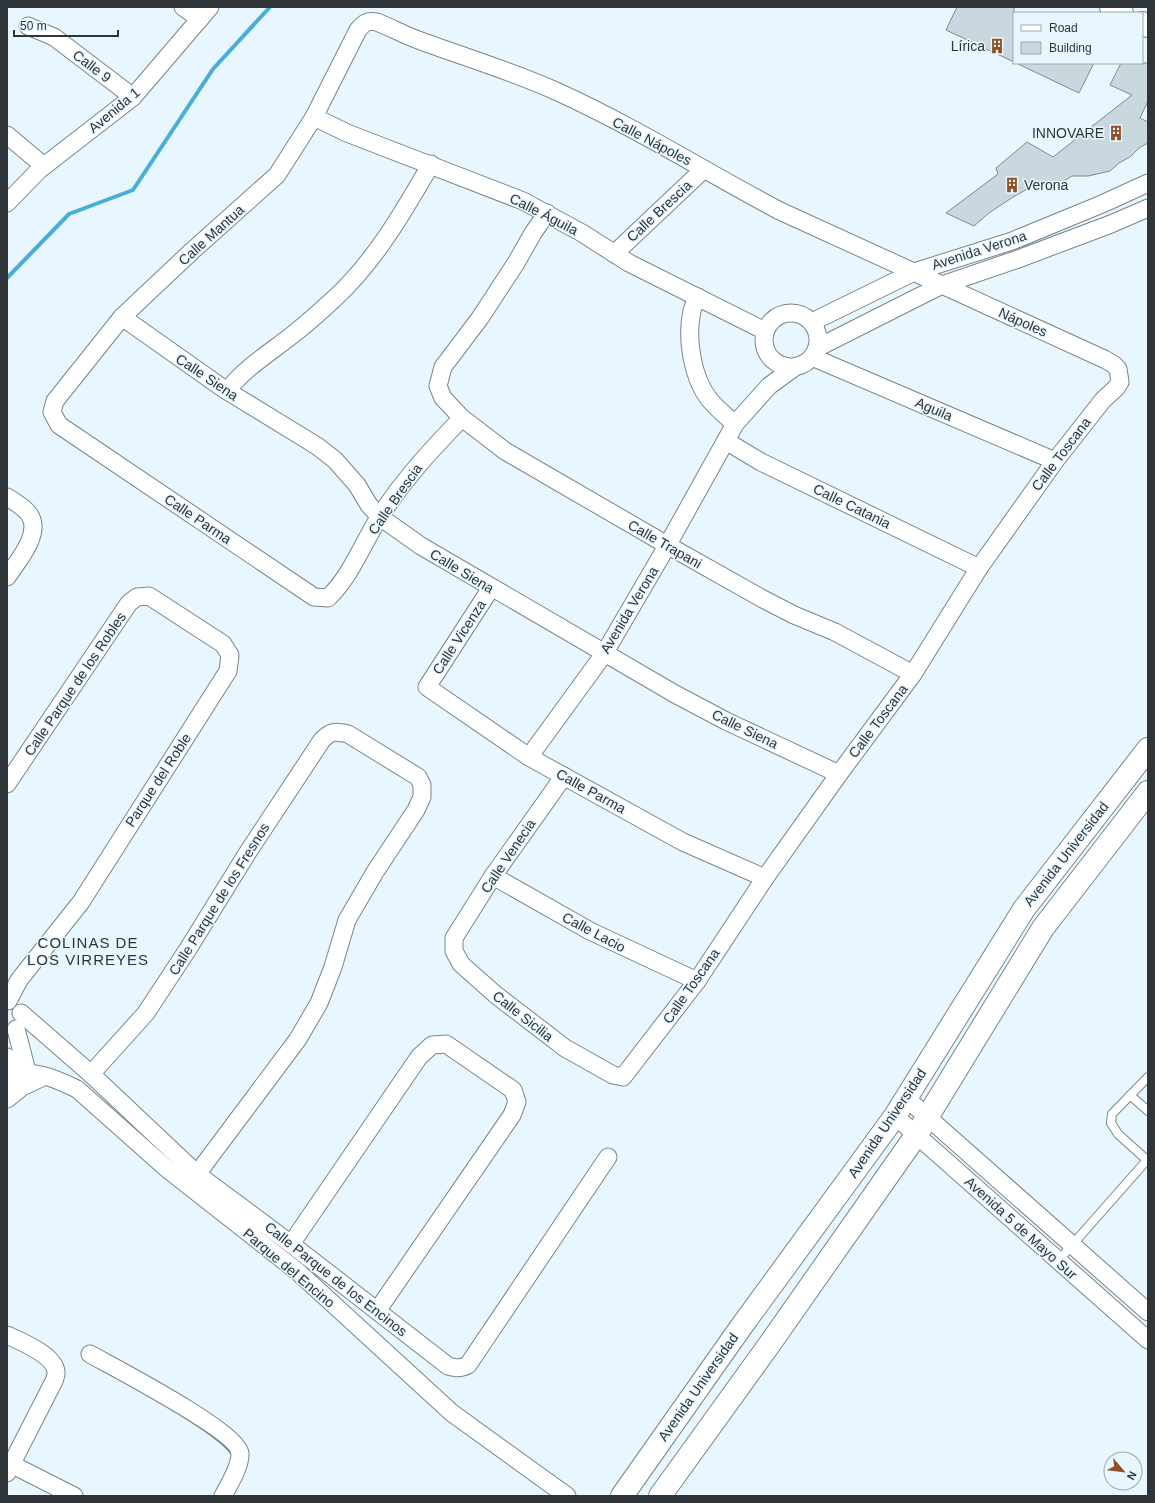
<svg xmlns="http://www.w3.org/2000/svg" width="1155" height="1503" font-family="Arial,sans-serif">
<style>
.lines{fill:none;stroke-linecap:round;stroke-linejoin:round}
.stream{stroke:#47adda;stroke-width:4}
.building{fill:#c9d8df;stroke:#7d8a91}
.lane-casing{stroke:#77858c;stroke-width:10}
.street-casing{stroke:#77858c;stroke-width:19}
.secondary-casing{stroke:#77858c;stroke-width:24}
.lane{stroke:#fff;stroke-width:8}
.street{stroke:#fff;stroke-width:17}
.secondary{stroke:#fff;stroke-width:22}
.labels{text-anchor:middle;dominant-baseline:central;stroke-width:3;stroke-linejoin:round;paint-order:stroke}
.poi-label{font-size:14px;fill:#2e3437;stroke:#e8f7ff;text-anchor:end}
.street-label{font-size:14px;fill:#2e3437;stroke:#e8f7ff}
.neighbourhood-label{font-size:15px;letter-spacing:1px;fill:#2e3437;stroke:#e8f7ff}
</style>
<rect width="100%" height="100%" fill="#e8f7ff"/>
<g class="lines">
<polyline class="stream" points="7,278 69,214 133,190 213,69 270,7"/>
</g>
<g class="building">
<polygon points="957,7 1014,7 1014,62 946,30"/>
<polygon points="1016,63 1094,63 1079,93"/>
<polygon points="1121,63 1148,63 1148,101 1140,118 1148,122 1148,143 1139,148 1130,157 1119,163 1110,171 1088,176 1072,176 1061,183 1051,182 1031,187 1013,197 989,213 974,226 946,213 998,174 996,168 1027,142 1053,157 1132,95 1110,85"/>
</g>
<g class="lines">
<defs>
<g id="lane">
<polyline points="1148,1077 1112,1114 1111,1123 1118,1134 1148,1161"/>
<polyline points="1130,1095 1148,1111"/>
<polyline points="1058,1261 1147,1160"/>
</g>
<g id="street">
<polyline points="183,7 200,19"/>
<polyline points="28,26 54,37 133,97"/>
<polyline points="314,117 347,133 523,201 582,233 629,263 765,331"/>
<polyline points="7,135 44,166"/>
<polyline points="7,203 39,170 133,97 210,7"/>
<polyline points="547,213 533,233 516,263 480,318 443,367 438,386 443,398 462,418 505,451 667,545 763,599 794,615 835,632 913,674"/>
<polyline points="614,254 704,169"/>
<path d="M 698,297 C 696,301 693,306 692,311 C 686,338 692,377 709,399 C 716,408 726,416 735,424"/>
<circle cx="791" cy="340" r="27"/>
<polyline points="122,317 224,389 317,446 335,460 357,485 369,505 380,517 421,546 675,694 726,721 839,774"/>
<polyline points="812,322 914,272 1012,241 1102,204 1148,183"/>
<polyline points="817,348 942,285 1018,259 1111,224 1148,208"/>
<polyline points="812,357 1055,461"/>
<path d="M 227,391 C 245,367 273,351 296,332 C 310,321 323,309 335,298 C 375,261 404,211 431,164"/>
<path d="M 462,418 C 431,450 404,479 380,516 C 363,543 351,576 328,598 L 314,597 L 59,425 L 52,412 L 55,401 L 122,317 L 192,251 L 277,175 L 314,117 L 358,30 C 364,23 367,20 377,22 C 392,28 406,36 421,41 C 467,58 514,72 558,92 C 635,127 706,172 780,211 L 1104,359 L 1113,364 L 1118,369 L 1120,382 L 1116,388 L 1103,400 L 1055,461 L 979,568 L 913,674 L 839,774 L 765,878 L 697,981 L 623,1077 L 613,1075 L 565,1048 L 496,995 L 461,964 L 454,951 L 454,938 L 493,876 L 564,776"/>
<polyline points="726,441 761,462 979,568"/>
<path d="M 7,497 C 15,502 24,507 29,514 C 43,533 17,562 7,577"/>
<polyline points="491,588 427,687 529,757 683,842 765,878"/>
<polyline points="529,757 604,654 667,546 735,424 769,386 795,367"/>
<polyline points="7,784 129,603 137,597 149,596 223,644 230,655 228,671 81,902 19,980 8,1001"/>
<polyline points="493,876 590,931 697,981"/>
<path d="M 21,1013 L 91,1074 L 197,1174 L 291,1244 L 448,1366 C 456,1368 460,1369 468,1365 L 608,1157"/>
<polyline points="16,1029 30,1083"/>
<polyline points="7,1057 14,1088"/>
<path d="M 91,1074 L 146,1013 L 188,949 L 248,852 L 322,740 C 331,731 335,731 348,734 L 418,777 L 422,785 L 422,797 L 416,810 L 375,872 L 347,920 L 333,967 L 319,1003 L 298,1039 L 197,1174"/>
<path d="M 7,1079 C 29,1066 56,1079 77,1089 L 166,1168 L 297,1271 L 452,1413 L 567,1496"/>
<polyline points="906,1098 1148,1312"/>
<polyline points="7,1099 22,1087 41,1078"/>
<polyline points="895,1116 1148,1340"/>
<polyline points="291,1244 419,1057 432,1045 446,1044 513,1090 517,1102 512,1115 377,1311"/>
<path d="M 7,1335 C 20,1341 55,1355 56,1372 C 57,1374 55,1378 54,1381 L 7,1473"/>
<path d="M 90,1354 C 113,1367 239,1432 240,1454 C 240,1468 229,1484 223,1496"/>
<polyline points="7,1462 74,1496"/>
</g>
<g id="secondary">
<polyline points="1111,7 1122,13"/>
<polyline points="1142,23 1148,26"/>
<polyline points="622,1496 741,1327 895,1116 1024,909 1148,749"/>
<polyline points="660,1496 769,1345 917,1134 1043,928 1148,792"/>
</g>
</defs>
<use href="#lane" class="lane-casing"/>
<use href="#street" class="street-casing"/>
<use href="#secondary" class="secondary-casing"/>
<use href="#lane" class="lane"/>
<use href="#street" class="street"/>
<use href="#secondary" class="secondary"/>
</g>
<defs>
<symbol id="building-bare" viewBox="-9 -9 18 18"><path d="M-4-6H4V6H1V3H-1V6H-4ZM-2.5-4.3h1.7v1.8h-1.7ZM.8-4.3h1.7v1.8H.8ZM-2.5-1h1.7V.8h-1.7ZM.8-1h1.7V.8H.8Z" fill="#934f22" stroke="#e8f7ff" stroke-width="2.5" paint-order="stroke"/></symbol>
</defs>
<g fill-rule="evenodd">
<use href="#building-bare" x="986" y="35" width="22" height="22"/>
<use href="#building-bare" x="1105" y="122" width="22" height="22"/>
<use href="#building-bare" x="1001" y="174" width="22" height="22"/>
</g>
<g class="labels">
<g class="poi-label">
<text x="985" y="46">Lírica</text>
<text x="1104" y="133">INNOVARE</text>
<text x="1024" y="185" text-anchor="start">Verona</text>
</g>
<g class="street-label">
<text transform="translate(92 66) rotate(37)">Calle 9</text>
<text transform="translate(114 110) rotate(-40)">Avenida 1</text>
<text transform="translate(652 141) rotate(28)">Calle Nápoles</text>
<text transform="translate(659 211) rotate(-43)">Calle Brescia</text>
<text transform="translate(544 214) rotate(27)">Calle Águila</text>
<text transform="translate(211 235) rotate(-42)">Calle Mantua</text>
<text transform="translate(979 250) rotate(-18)">Avenida Verona</text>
<text transform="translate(1023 322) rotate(24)">Nápoles</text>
<text transform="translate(207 377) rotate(34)">Calle Siena</text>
<text transform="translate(934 409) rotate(23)">Aguila</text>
<text transform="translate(1061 454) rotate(-53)">Calle Toscana</text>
<text transform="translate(395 499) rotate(-55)">Calle Brescia</text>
<text transform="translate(852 506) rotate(26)">Calle Catania</text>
<text transform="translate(198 519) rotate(34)">Calle Parma</text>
<text transform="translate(665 544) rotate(30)">Calle Trapani</text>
<text transform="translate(462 571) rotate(31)">Calle Siena</text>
<text transform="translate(629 610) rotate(-59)">Avenida Verona</text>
<text transform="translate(459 637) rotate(-57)">Calle Vicenza</text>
<text transform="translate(75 684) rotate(-56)">Calle Parque de los Robles</text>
<text transform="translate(878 721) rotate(-53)">Calle Toscana</text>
<text transform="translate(745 729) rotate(26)">Calle Siena</text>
<text transform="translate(158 780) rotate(-57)">Parque del Roble</text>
<text transform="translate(591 791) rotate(29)">Calle Parma</text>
<text transform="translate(1066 854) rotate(-52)">Avenida Universidad</text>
<text transform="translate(508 856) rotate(-56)">Calle Venecia</text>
<text transform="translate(219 899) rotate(-58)">Calle Parque de los Fresnos</text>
<text transform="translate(594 932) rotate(28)">Calle Lacio</text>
<text transform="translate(691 986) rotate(-55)">Calle Toscana</text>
<text transform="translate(523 1016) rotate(38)">Calle Sicilia</text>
<text transform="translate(887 1123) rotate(-56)">Avenida Universidad</text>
<text transform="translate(1021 1228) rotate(42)">Avenida 5 de Mayo Sur</text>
<text transform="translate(289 1268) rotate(40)">Parque del Encino</text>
<text transform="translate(336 1279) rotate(38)">Calle Parque de los Encinos</text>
<text transform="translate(698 1387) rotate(-55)">Avenida Universidad</text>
</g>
<g class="neighbourhood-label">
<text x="88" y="942">COLINAS DE<tspan x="88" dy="17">LOS VIRREYES</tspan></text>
</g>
</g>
<rect width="1155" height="1503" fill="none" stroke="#2e3437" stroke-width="16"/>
<rect x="1013" y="12" width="130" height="52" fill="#e8f7ff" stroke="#9ea9af"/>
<rect x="1021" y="25" width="20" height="6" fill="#ffffff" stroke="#9ea9af"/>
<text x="1049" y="32" font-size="12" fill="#2e3437">Road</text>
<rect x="1021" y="42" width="20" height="12" fill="#c9d8df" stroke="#9ea9af"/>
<text x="1049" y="52" font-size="12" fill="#2e3437">Building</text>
<g transform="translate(1123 1471) rotate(118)"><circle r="19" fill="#e8f7ff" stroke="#9ea9af"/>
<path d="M0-3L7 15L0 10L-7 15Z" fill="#934f22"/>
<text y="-6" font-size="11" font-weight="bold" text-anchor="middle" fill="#2e3437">N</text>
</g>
<path d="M14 30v6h104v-6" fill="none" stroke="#2e3437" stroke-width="2"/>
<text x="20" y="30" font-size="12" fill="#2e3437" stroke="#e8f7ff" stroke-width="3" paint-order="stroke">50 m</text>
</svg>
